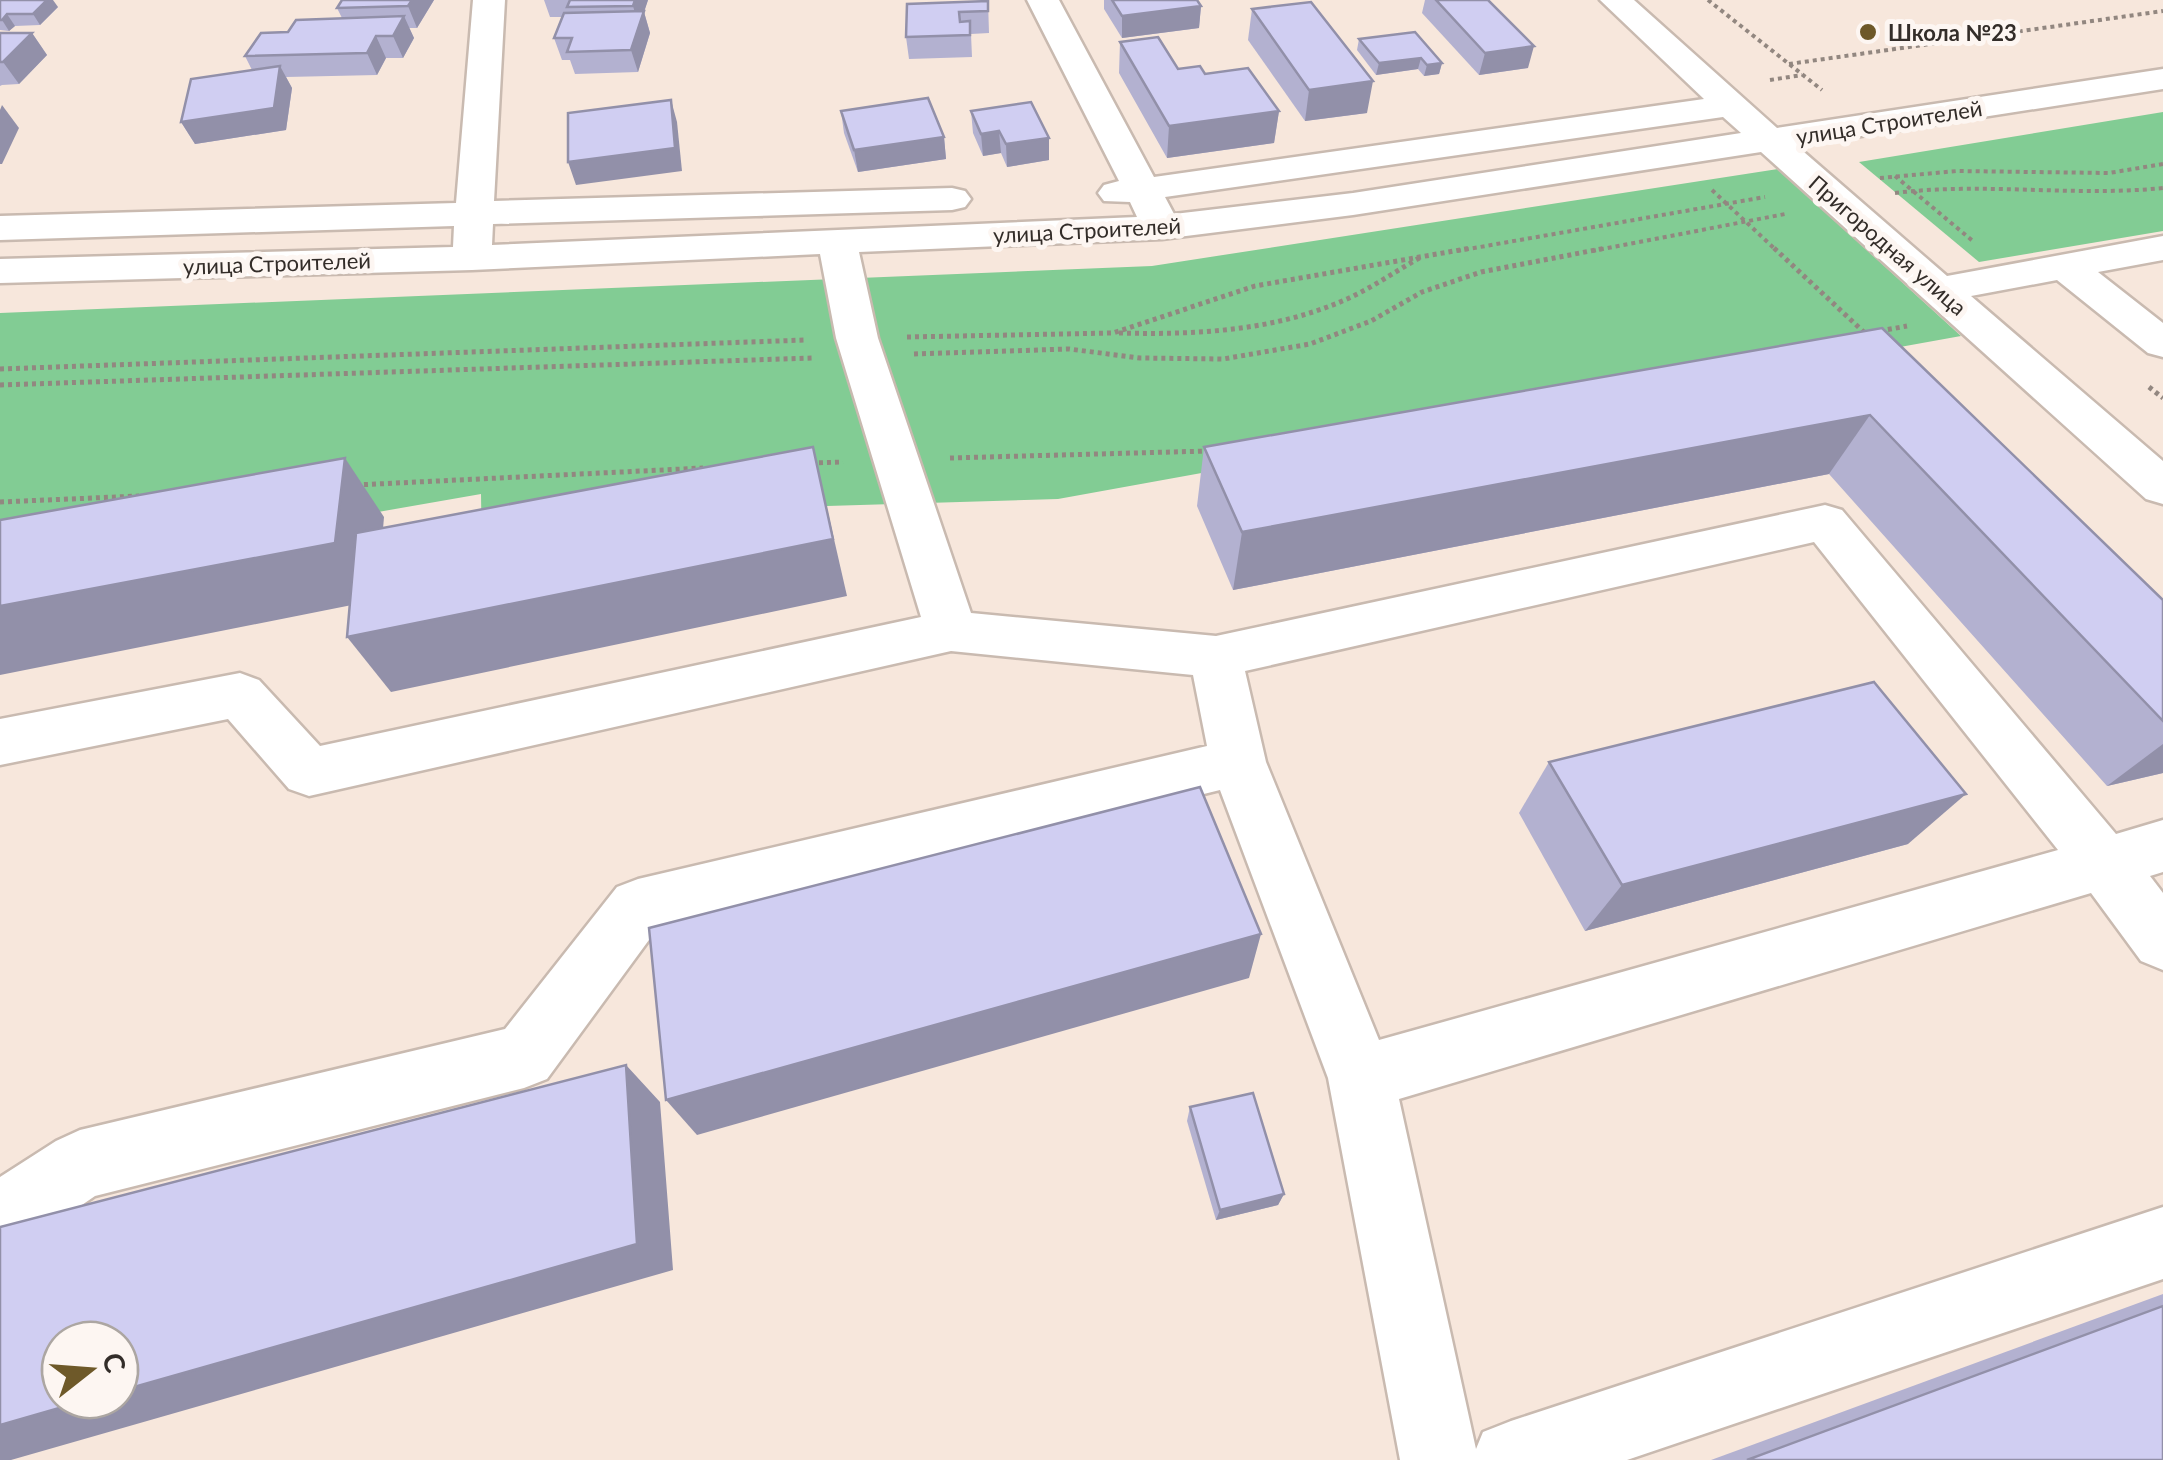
<svg xmlns="http://www.w3.org/2000/svg" width="2163" height="1460" font-family="Lato,sans-serif">
<style>
.green{fill:#82cc94}
.lines{fill:none;stroke-linecap:round;stroke-linejoin:round}
.minor-casing{stroke:#c9bab0;stroke-width:5}
.path-far1{stroke:#928780;stroke-width:4;stroke-dasharray:4 4;stroke-linecap:butt}
.path{stroke:#928780;stroke-width:5;stroke-dasharray:4 4;stroke-linecap:butt}
.minor{fill:#fff;fill-rule:evenodd}
.wall{fill:#b3b1d0}
.shaded-wall{fill:#9290a9}
.building{fill:#d0cef2;stroke:#9290a9;stroke-width:2.5}
.poi-dot{fill:#6e5929;stroke:#fdf6f2;stroke-width:4}
.labels{text-anchor:middle;dominant-baseline:central;stroke-width:10;stroke-linejoin:round;paint-order:stroke}
.far-poi-label{font-size:22px;font-weight:bold;fill:#332d29;stroke:#fdf6f2;text-anchor:start}
.far-street-label{font-size:22px;fill:#332d29;stroke:#fdf6f2}
</style>
<rect width="100%" height="100%" fill="#f7e7dc"/>
<g class="green">
<polygon points="2163,112 2163,231 1979,262 1859,162"/>
<polygon points="1778,169 1961,336 1058,499 827,506 482,561 481,494 0,578 0,313 1152,266"/>
</g>
<g class="lines">
<defs>
<path id="minor" d="M 473,0 L 505,0 L 494,201 L 952,188 L 965,191 L 971,199 L 965,207 L 952,210 L 493,224 L 492,245 L 1137,217 L 1130,202 L 1104,201 L 1098,193 L 1104,185 L 1119,181 L 1027,0 L 1059,0 L 1154,177 L 1704,99 L 1600,0 L 1634,0 L 1777,128 L 2163,69 L 2163,89 L 1797,146 L 1947,276 L 2163,236 L 2163,260 L 2098,272 L 2163,323 L 2163,357 L 2148,353 L 2057,280 L 1971,296 L 2163,461 L 2163,504 L 2146,499 L 1761,152 L 1353,215 L 1162,239 L 859,252 L 878,338 L 971,613 L 1216,636 L 1825,505 L 1842,510 L 2116,834 L 2163,820 L 2163,872 L 2150,876 L 2163,893 L 2163,970 L 2141,961 L 2091,893 L 1399,1099 L 1476,1449 L 1483,1432 L 1511,1421 L 2163,1207 L 2163,1279 L 1627,1460 L 1400,1460 L 1328,1078 L 1220,790 L 657,929 L 547,1079 L 524,1088 L 95,1196 L 25,1244 L 0,1254 L 0,1177 L 56,1141 L 80,1130 L 505,1029 L 617,887 L 638,879 L 1207,746 L 1193,675 L 951,651 L 309,796 L 289,789 L 228,719 L 0,765 L 0,719 L 240,673 L 259,680 L 320,746 L 921,617 L 836,338 L 820,254 L 472,270 L 0,283 L 0,259 L 453,247 L 454,226 L 0,240 L 0,216 L 456,203 ZM 1723,117 L 1741,133 L 1353,193 L 1174,214 L 1165,197 ZM 1814,542 L 2058,850 L 1379,1040 L 1266,762 L 1245,671 Z"/>
</defs>
<use href="#minor" class="minor-casing"/>
<g class="path-far1">
<polyline points="1708,0 1822,90"/>
<polyline points="1789,64 2163,11"/>
<polyline points="1770,80 1802,75"/>
<polyline points="1895,176 1974,242"/>
<polyline points="1880,178 1957,171 2109,173 2163,164"/>
<polyline points="1712,190 1777,251"/>
<path d="M 1895,193 C 1984,182 2074,197 2163,188"/>
<polyline points="1457,251 1765,197"/>
<polyline points="1592,251 1785,214"/>
</g>
<g class="path">
<polyline points="1774,248 1867,335"/>
<polyline points="1880,331 1907,326"/>
<path d="M 1119,333 C 1197,335 1275,331 1347,299 C 1373,287 1396,271 1421,257"/>
<polyline points="907,337 1113,333 1255,286 1471,248"/>
<polyline points="914,354 1069,349 1140,358 1223,359 1310,344 1371,321 1422,292 1481,272 1606,248"/>
<polyline points="0,369 805,340"/>
<polyline points="0,385 812,358"/>
<polyline points="2149,387 2163,398"/>
<polyline points="950,458 1208,451"/>
<polyline points="811,463 843,462"/>
<polyline points="356,485 703,468"/>
<polyline points="0,502 139,496"/>
</g>
<use href="#minor" class="minor"/>
</g>
<g class="wall">
<polygon points="0,0 58,7 40,25 15,26 9,31 0,30"/>
<polygon points="434,0 417,28 409,28 414,38 403,58 386,58 377,75 286,77 292,88 286,130 195,144 181,122 252,70 245,56 288,32 342,18 337,8"/>
<polygon points="544,0 648,0 644,12 650,33 638,72 575,74 570,60 562,60 554,38 563,17 550,17"/>
<polygon points="1104,0 1197,0 1201,6 1199,28 1122,38 1104,9"/>
<polygon points="1425,0 1488,0 1528,68 1479,75 1422,13"/>
<polygon points="988,1 989,33 971,34 972,57 909,59 906,37 907,4"/>
<polygon points="1252,9 1367,113 1305,121 1248,40"/>
<polygon points="0,33 32,33 47,55 19,84 2,85 0,86"/>
<polygon points="1359,39 1442,63 1439,74 1424,76 1418,69 1376,75 1357,50"/>
<polygon points="1120,42 1178,69 1205,74 1279,111 1274,143 1167,158 1119,73"/>
<polygon points="841,111 944,137 946,159 858,172 844,133"/>
<polygon points="971,111 1049,160 1007,167 1001,153 983,156 973,133"/>
<polygon points="1882,328 2163,600 2163,773 2107,786 1829,474 1233,590 1197,506 1204,447"/>
<polygon points="1549,762 1908,844 1585,931 1519,813"/>
<polygon points="1190,1107 1284,1194 1278,1205 1216,1220 1187,1121"/>
<polygon points="2163,1294 2163,1460 1711,1460"/>
</g>
<g class="shaded-wall">
<polygon points="47,0 53,0 58,7 40,25 33,14"/>
<polygon points="412,0 434,0 417,28 408,6"/>
<polygon points="635,0 648,0 644,12 650,33 638,72 631,50 639,27 633,6"/>
<polygon points="1201,6 1199,28 1122,38 1122,16"/>
<polygon points="7,14 15,26 9,31 2,20"/>
<polygon points="404,16 414,38 403,58 393,36"/>
<polygon points="32,33 47,55 19,84 3,62"/>
<polygon points="376,36 386,58 377,75 367,53"/>
<polygon points="1534,46 1528,68 1479,75 1485,53"/>
<polygon points="1421,58 1418,69 1376,75 1379,63"/>
<polygon points="1442,63 1439,74 1424,76 1427,65"/>
<polygon points="280,66 292,88 286,130 195,144 181,122"/>
<polygon points="1373,81 1367,113 1305,121 1309,90"/>
<polygon points="671,100 677,122 682,171 576,185 568,162"/>
<polygon points="2,105 19,128 2,164 0,164 0,110"/>
<polygon points="1279,111 1274,143 1167,158 1169,126"/>
<polygon points="999,131 1001,153 983,156 981,134"/>
<polygon points="944,137 946,159 858,172 854,150"/>
<polygon points="1049,138 1049,160 1007,167 1006,144"/>
<polygon points="1870,415 1829,474 1233,590 1242,532"/>
<polygon points="813,447 847,596 391,692 347,637"/>
<polygon points="345,458 384,517 377,600 0,675 0,606"/>
<polygon points="2163,744 2163,773 2107,786"/>
<polygon points="1966,794 1908,844 1585,931 1622,885"/>
<polygon points="1261,934 1249,978 697,1135 666,1100"/>
<polygon points="626,1065 660,1102 673,1270 11,1460 0,1460 0,1425 87,1400 120,1400 120,1391"/>
<polygon points="1284,1194 1278,1205 1216,1220 1220,1210"/>
</g>
<g class="building">
<polygon points="0,0 47,0 33,14 7,14 2,20 0,20"/>
<polygon points="342,0 412,0 408,6 337,8"/>
<polygon points="570,0 635,0 633,6 567,7"/>
<polygon points="1112,0 1197,0 1201,6 1122,16"/>
<polygon points="1436,0 1488,0 1534,46 1485,53"/>
<polygon points="988,1 988,11 959,12 960,22 970,21 970,35 906,37 907,4"/>
<polygon points="1311,2 1373,81 1309,90 1252,9"/>
<polygon points="644,11 631,50 567,52 572,38 554,38 564,13"/>
<polygon points="404,16 393,36 376,36 367,53 245,56 261,33 288,32 296,20"/>
<polygon points="1415,32 1442,63 1427,65 1421,58 1379,63 1359,39"/>
<polygon points="0,33 32,33 3,62 0,62"/>
<polygon points="1158,37 1178,69 1200,66 1205,74 1248,68 1279,111 1169,126 1120,42"/>
<polygon points="280,66 274,108 181,122 191,79"/>
<polygon points="928,98 944,137 854,150 841,111"/>
<polygon points="671,100 675,148 568,162 568,113"/>
<polygon points="1031,102 1049,138 1006,144 999,131 981,134 971,111"/>
<polygon points="1882,328 2163,600 2163,721 1870,415 1242,532 1204,447"/>
<polygon points="813,447 833,539 347,637 356,533"/>
<polygon points="345,458 335,543 0,606 0,520"/>
<polygon points="1874,682 1966,794 1622,885 1549,762"/>
<polygon points="1200,787 1261,934 666,1100 649,928"/>
<polygon points="626,1065 637,1244 120,1391 120,1340 60,1340 60,1400 87,1400 0,1425 0,1227"/>
<polygon points="1253,1093 1284,1194 1220,1210 1190,1107"/>
<polygon points="2163,1306 2163,1460 1747,1460"/>
</g>
<circle class="poi-dot" cx="1868" cy="32" r="10"/>
<g class="labels">
<g class="far-poi-label">
<text x="1888" y="32">Школа №23</text>
</g>
<g class="far-street-label">
<text transform="translate(1889 122) rotate(-9)">улица Строителей</text>
<text transform="translate(1087 230) rotate(-3)">улица Строителей</text>
<text transform="translate(1888 245) rotate(41)">Пригородная улица</text>
<text transform="translate(277 263) rotate(-2)">улица Строителей</text>
</g>
</g>
<g transform="translate(90 1370) rotate(73)"><circle r="48" fill="#fdf6f2" stroke="#aca6a2" stroke-width="2.5"/>
<path d="M0-8L18 38L0 25L-18 38Z" fill="#6e5929"/>
<text y="-15" font-size="28" font-weight="bold" text-anchor="middle" fill="#332d29">С</text>
</g>
</svg>
